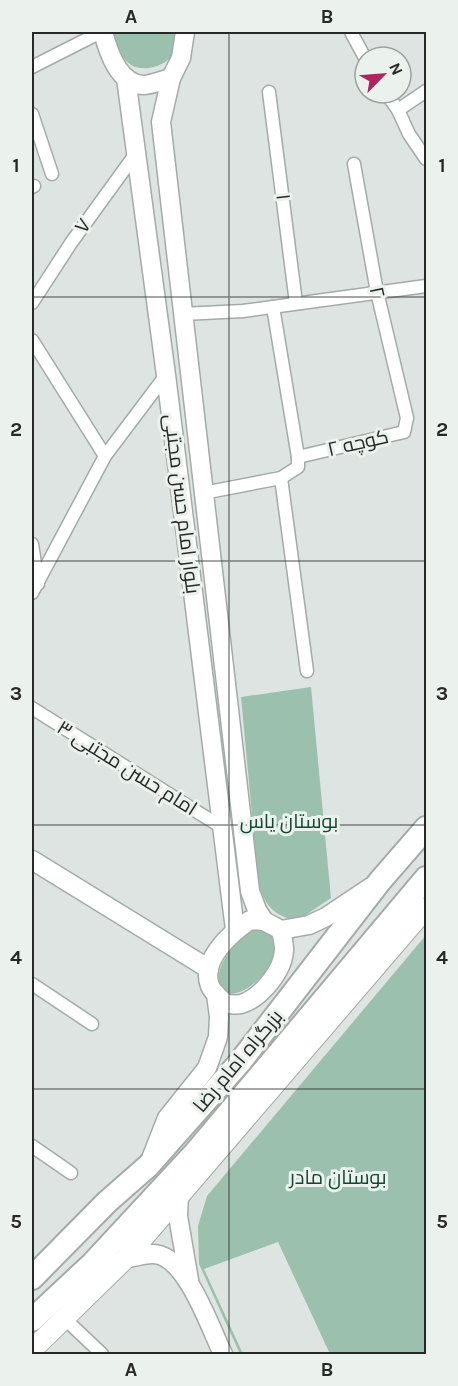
<svg xmlns="http://www.w3.org/2000/svg" width="458" height="1386" font-family="Karla,Cairo,sans-serif">
<style>
.green{fill:#9bc1ae}
.lines{fill:none;stroke-linecap:round;stroke-linejoin:round}
.street-casing{stroke:#a4aba7;stroke-width:15}
.secondary-casing{stroke:#a4aba7;stroke-width:21}
.primary-casing{stroke:#a4aba7;stroke-width:22}
.highway-casing{stroke:#a4aba7;stroke-width:26}
.street{stroke:#fff;stroke-width:12}
.secondary{stroke:#fff;stroke-width:18}
.primary{stroke:#fff;stroke-width:20}
.highway{stroke:#fff;stroke-width:22}
.grid{fill:none;stroke:#272928;stroke-width:1.5;stroke-opacity:0.55}
.labels{text-anchor:middle;dominant-baseline:central;stroke-width:6;stroke-linejoin:round;paint-order:stroke}
.street-label{font-size:20px;fill:#272928;stroke:#ebf2ee}
.park-label{font-size:20px;fill:#134733;stroke:#ebf2ee}
.neatline{fill:none;stroke:#272928;stroke-width:2}
.grid-label{font-size:20px;text-anchor:middle;font-weight:bold;fill:#272928}
</style>
<rect width="100%" height="100%" fill="#dee4e1"/>
<g class="green">
<path d="M 113,32 L 175,32 C 174,38 175,49 172,55 C 169,61 162,64 157,66 C 128,75 120,56 113,32 Z"/>
<path d="M 311,687 L 331,898 L 297,921 C 272,915 263,904 258,879 L 241,697 Z"/>
<path d="M 263,929 L 272,935 C 273,940 274,945 274,950 C 273,969 249,994 230,994 C 227,991 222,987 220,984 C 212,970 239,934 253,930 C 256,929 259,929 263,929 Z"/>
<polygon points="426,935 426,1354 330,1354 278,1242 204,1269 243,1354 240,1354 199,1264 198,1226 207,1196"/>
</g>
<g class="lines">
<defs>
<g id="street">
<polyline points="351,32 365,58"/>
<polyline points="32,67 101,32"/>
<polyline points="269,92 296,303"/>
<polyline points="386,93 398,110 409,134 426,159"/>
<polyline points="398,110 426,91"/>
<polyline points="32,114 52,174"/>
<polyline points="32,187 34,186"/>
<polyline points="32,303 71,243 137,152"/>
<polyline points="183,314 243,311 426,286"/>
<polyline points="32,340 105,456"/>
<polyline points="298,457 404,432 407,418 377,292 354,164"/>
<polyline points="281,478 307,671"/>
<polyline points="203,493 281,478 298,467 298,457 273,307"/>
<polyline points="32,544 38,584"/>
<polyline points="32,593 105,456 166,375"/>
<polyline points="32,708 223,828"/>
<polyline points="32,984 92,1024"/>
<polyline points="32,1146 71,1173"/>
<polyline points="64,1318 102,1354"/>
</g>
<g id="secondary">
<path d="M 103,32 C 108,51 118,84 143,85 C 152,85 162,80 171,78 L 181,58 L 185,32"/>
<polyline points="126,78 166,375 235,930"/>
<polyline points="171,78 161,122 250,891 257,910 264,921"/>
<polyline points="32,860 209,969"/>
<path d="M 250,920 L 264,921 L 281,930 C 282,936 284,943 284,949 C 284,970 261,998 241,1004 C 237,1005 231,1004 226,1004 C 221,999 213,993 210,986 C 200,960 231,933 250,920 Z"/>
<polyline points="281,930 309,925 326,917 371,887"/>
<polyline points="152,1156 167,1118 207,1068 218,1037 219,1017 216,994"/>
<polyline points="179,1195 178,1216 189,1280"/>
<path d="M 125,1259 C 134,1257 144,1254 153,1254 C 186,1254 210,1328 223,1354"/>
</g>
<polyline id="primary" points="32,1350 125,1259 426,908"/>
<g id="highway">
<polyline points="32,1278 107,1202 148,1166 240,1062 380,881 426,828"/>
<polyline points="32,1320 92,1264 195,1153 426,878"/>
</g>
</defs>
<use href="#street" class="street-casing"/>
<use href="#secondary" class="secondary-casing"/>
<use href="#primary" class="primary-casing"/>
<use href="#highway" class="highway-casing"/>
<use href="#street" class="street"/>
<use href="#secondary" class="secondary"/>
<use href="#primary" class="primary"/>
<use href="#highway" class="highway"/>
</g>
<path class="grid" d="M 229,32 L 229,1354M 32,297 L 426,297M 32,561 L 426,561M 32,825 L 426,825M 32,1089 L 426,1089"/>
<g class="labels">
<g class="street-label">
<text transform="translate(283 197) rotate(83)">۱</text>
<text transform="translate(83 226) rotate(-54)">۷</text>
<text transform="translate(377 292) rotate(78)">۲</text>
<text transform="translate(358 443) rotate(-13)">کوچه ۲</text>
<text transform="translate(182 504) rotate(83)">بلوار امام حسن مجتبی</text>
<text transform="translate(127 768) rotate(32)">امام حسن مجتبی ۳</text>
<text transform="translate(238 1061) rotate(-50)">بزرگراه امام رضا</text>
</g>
<g class="park-label">
<text x="289" y="821">بوستان یاس</text>
<text x="338" y="1177">بوستان مادر</text>
</g>
</g>
<rect width="458" height="1386" fill="none" stroke="#ebf2ee" stroke-width="66"/>
<g transform="translate(383 75) rotate(65)"><circle r="28" fill="#ebf2ee" stroke="#9da29f" stroke-width="1.5"/>
<path d="M0-4.5L10 22L0 15L-10 22Z" fill="#b1245d"/>
<text y="-9" font-size="16" font-weight="bold" text-anchor="middle" fill="#272928">N</text>
</g>
<rect x="33" y="33" width="392" height="1320" class="neatline"/>
<g class="grid-label">
<text x="131" y="23">A</text>
<text x="327" y="23">B</text>
<text x="16" y="172">1</text>
<text x="442" y="172">1</text>
<text x="16" y="436">2</text>
<text x="442" y="436">2</text>
<text x="16" y="700">3</text>
<text x="442" y="700">3</text>
<text x="16" y="964">4</text>
<text x="442" y="964">4</text>
<text x="16" y="1228">5</text>
<text x="442" y="1228">5</text>
<text x="131" y="1376">A</text>
<text x="327" y="1376">B</text>
</g>
</svg>
